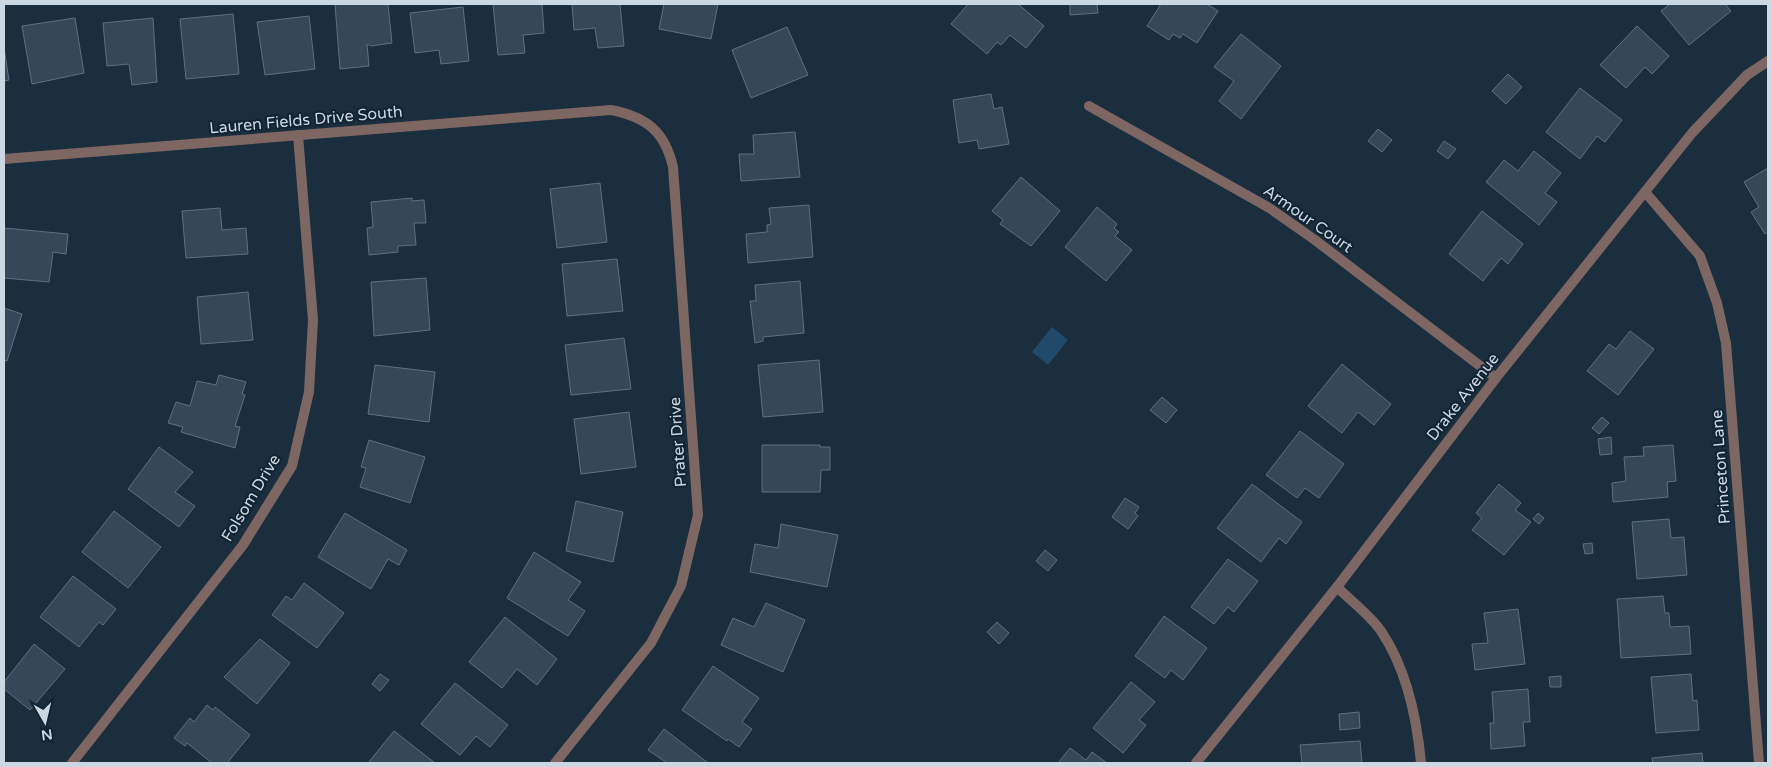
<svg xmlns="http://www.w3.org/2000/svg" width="1772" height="767" font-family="'Varela Round',sans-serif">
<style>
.water{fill:#214a6a}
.building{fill:#344859;stroke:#5c7183}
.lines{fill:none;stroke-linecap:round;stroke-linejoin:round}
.street{stroke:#7e6662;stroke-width:10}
.labels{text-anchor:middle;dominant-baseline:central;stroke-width:4;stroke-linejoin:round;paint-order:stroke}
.street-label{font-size:16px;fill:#cbd7e1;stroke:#112433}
</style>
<rect width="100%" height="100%" fill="#1a2e3d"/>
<polygon class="water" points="1052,327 1068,340 1048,365 1032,352"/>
<g class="building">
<polygon points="335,4 388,4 392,43 371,46 367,44 369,66 340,69"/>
<polygon points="493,4 542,4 544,33 523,35 525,53 498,55"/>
<polygon points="572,4 620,4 624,46 598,48 595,28 574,30"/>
<polygon points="664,4 718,4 711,39 659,29"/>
<polygon points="968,4 1018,4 1044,26 1026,48 1010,35 1001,45 997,42 987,54 951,24"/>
<polygon points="1070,4 1097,4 1098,13 1070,15"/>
<polygon points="1161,4 1207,4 1218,11 1197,43 1183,34 1180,38 1173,34 1169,40 1147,26"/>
<polygon points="1670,4 1725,4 1731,11 1689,45 1661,11"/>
<polygon points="463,7 469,61 441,64 439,50 415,53 410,13"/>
<polygon points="233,14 239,74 186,79 180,19"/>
<polygon points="309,16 315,69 265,75 257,22"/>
<polygon points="75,18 84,73 32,84 22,26"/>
<polygon points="153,18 157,82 132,85 129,64 107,66 103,23"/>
<polygon points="1637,26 1669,56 1652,74 1645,67 1626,88 1600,65"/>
<polygon points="787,27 808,75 751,98 732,50"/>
<polygon points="1241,34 1281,66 1241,119 1219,101 1234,81 1214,67"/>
<polygon points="4,48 9,80 4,81"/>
<polygon points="1508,74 1522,87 1506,104 1492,91"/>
<polygon points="1580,88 1622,120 1605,142 1597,136 1580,159 1546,132"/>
<polygon points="991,94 994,109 1002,107 1009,144 979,149 977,140 959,143 953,100"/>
<polygon points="1378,129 1392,140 1382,152 1368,141"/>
<polygon points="795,132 800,177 741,181 739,154 754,154 753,135"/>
<polygon points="1444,141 1456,149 1448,159 1437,151"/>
<polygon points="1534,151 1561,173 1545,193 1557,202 1539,225 1486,182 1504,160 1518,171"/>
<polygon points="1768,168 1768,232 1765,234 1751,212 1759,207 1744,182"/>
<polygon points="1021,177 1060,211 1031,246 1000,224 1003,220 992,211"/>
<polygon points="600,183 607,242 557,248 550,189"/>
<polygon points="412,198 412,201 424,200 426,223 414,223 416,245 398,246 398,252 369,255 367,228 373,227 371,202"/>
<polygon points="809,205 813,257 748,263 746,234 767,232 767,225 771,224 769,208"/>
<polygon points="1097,207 1117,224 1114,228 1119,232 1115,236 1132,250 1106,281 1065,247"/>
<polygon points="220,208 222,230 246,228 248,254 186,258 182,211"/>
<polygon points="1482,211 1523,244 1508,264 1501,258 1483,281 1449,254"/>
<polygon points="4,228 68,234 66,254 53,252 49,282 4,278"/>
<polygon points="617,259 623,311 567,316 562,264"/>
<polygon points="426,278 430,330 374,336 371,282"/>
<polygon points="800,281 804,333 763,337 763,341 755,343 750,301 756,301 755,285"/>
<polygon points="248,292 253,340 201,344 197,297"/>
<polygon points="4,308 22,314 7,361 4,360"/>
<polygon points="1630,331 1654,349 1618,395 1587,371 1609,344 1616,349"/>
<polygon points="624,338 631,389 571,395 565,345"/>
<polygon points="819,360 823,412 763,417 758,365"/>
<polygon points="1342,364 1391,404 1374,425 1358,412 1342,433 1308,406"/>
<polygon points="375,365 435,372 429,422 368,414"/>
<polygon points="219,375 246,382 242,394 245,395 235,426 240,427 235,448 181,432 183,427 168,423 176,402 190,406 197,381 216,385"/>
<polygon points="1162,397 1177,410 1166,423 1150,410"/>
<polygon points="629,412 636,467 581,474 574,419"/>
<polygon points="1602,417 1609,423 1599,434 1592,428"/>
<polygon points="1300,431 1344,464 1319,498 1305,488 1297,498 1266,475"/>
<polygon points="1611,437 1612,454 1600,455 1598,439"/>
<polygon points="369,440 425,457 410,503 360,487 366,468 361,467"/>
<polygon points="762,445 820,445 820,447 830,447 830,470 821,470 820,492 762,492"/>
<polygon points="1673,445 1676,481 1667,482 1668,497 1613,502 1612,483 1626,481 1624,457 1644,456 1643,447"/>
<polygon points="159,447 193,472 175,492 195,506 179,527 128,489"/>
<polygon points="1252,484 1302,522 1286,544 1279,538 1261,562 1217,528"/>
<polygon points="1499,484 1521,503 1515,510 1531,522 1504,555 1472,530 1482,518 1476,513"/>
<polygon points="1125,498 1139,507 1135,513 1138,516 1128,529 1112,517"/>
<polygon points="576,501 623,512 613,562 566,551"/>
<polygon points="114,511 161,547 128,588 82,552"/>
<polygon points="345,513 407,550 399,565 388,559 371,589 318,557"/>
<polygon points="1538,513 1544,518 1539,524 1533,519"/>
<polygon points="1669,519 1671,538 1684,537 1687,575 1637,579 1632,522"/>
<polygon points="781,524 838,535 827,587 750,572 755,544 778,548"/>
<polygon points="1592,543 1593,553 1585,554 1583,544"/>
<polygon points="1045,550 1057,560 1048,571 1036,561"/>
<polygon points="534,552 581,582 568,600 585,611 568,636 507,598"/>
<polygon points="1228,559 1258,581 1234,612 1228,607 1214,624 1191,607"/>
<polygon points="73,576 116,609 103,625 99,622 79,647 40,617"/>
<polygon points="304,583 344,613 317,648 272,615 286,596 292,600"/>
<polygon points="1663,596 1665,613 1669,613 1670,627 1689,626 1691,654 1621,658 1617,599"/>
<polygon points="766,603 805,620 783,672 721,645 733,618 754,627"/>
<polygon points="1518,609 1525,664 1475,670 1472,644 1488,643 1484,613"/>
<polygon points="1164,616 1207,648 1183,680 1171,670 1165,678 1135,656"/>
<polygon points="505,617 557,659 537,685 517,669 502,688 469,662"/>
<polygon points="997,622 1009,633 999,644 987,632"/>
<polygon points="260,639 290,663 257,704 224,677"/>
<polygon points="34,644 65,669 30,710 4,689 4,682"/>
<polygon points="713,666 759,698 742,722 752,729 739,747 728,739 727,741 682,710"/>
<polygon points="380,674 389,680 380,691 372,684"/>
<polygon points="1691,674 1693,701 1697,700 1699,730 1656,733 1651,677"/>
<polygon points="1561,676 1561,687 1550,687 1549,677"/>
<polygon points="1131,682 1155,702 1139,720 1146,725 1123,753 1093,728"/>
<polygon points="455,683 508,725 490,747 476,736 460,755 421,724"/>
<polygon points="1528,689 1530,722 1523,722 1525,746 1491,749 1490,723 1494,723 1492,692"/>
<polygon points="207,705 213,710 215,707 250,735 227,763 212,763 187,743 185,746 174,738 190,718 194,722"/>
<polygon points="1359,712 1360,728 1340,730 1339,714"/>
<polygon points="664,729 708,763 667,763 648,750"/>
<polygon points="394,731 435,763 368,763"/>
<polygon points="1360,741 1362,763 1302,763 1300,745"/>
<polygon points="1070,748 1086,760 1092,752 1107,763 1058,763"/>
<polygon points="1702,753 1703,763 1653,763 1652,758"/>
</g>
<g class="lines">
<g class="street">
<polyline points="1089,106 1271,209 1315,240 1496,378"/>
<path d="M 4,159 L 611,110 C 647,117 665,132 673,167 L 698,515 L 681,586 L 651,643 L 555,763"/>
<polyline points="1645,192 1700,256 1717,303 1726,343 1759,763"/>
<path d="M 1337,587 C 1351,601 1370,615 1381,631 C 1406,668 1417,719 1421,763"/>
<polyline points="72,763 243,545 292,466 309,392 313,320 298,135"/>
<polyline points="1196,763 1337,587 1496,378 1692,133 1747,75 1768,61"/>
</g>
</g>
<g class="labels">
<g class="street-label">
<text transform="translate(306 120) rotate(-5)">Lauren Fields Drive South</text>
<text transform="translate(1308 219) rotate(35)">Armour Court</text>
<text transform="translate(1463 397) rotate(-52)">Drake Avenue</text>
<text transform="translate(678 442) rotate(-94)">Prater Drive</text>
<text transform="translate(1721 467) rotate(-94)">Princeton Lane</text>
<text transform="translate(251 498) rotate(-59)">Folsom Drive</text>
</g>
</g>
<rect width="1772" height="767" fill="none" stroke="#cbd7e1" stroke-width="10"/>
<g transform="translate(45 722) rotate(172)" stroke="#112433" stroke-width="4" paint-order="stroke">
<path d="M0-4L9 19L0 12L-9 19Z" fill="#cbd7e1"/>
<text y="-8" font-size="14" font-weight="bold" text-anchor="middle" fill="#cbd7e1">N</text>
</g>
</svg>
